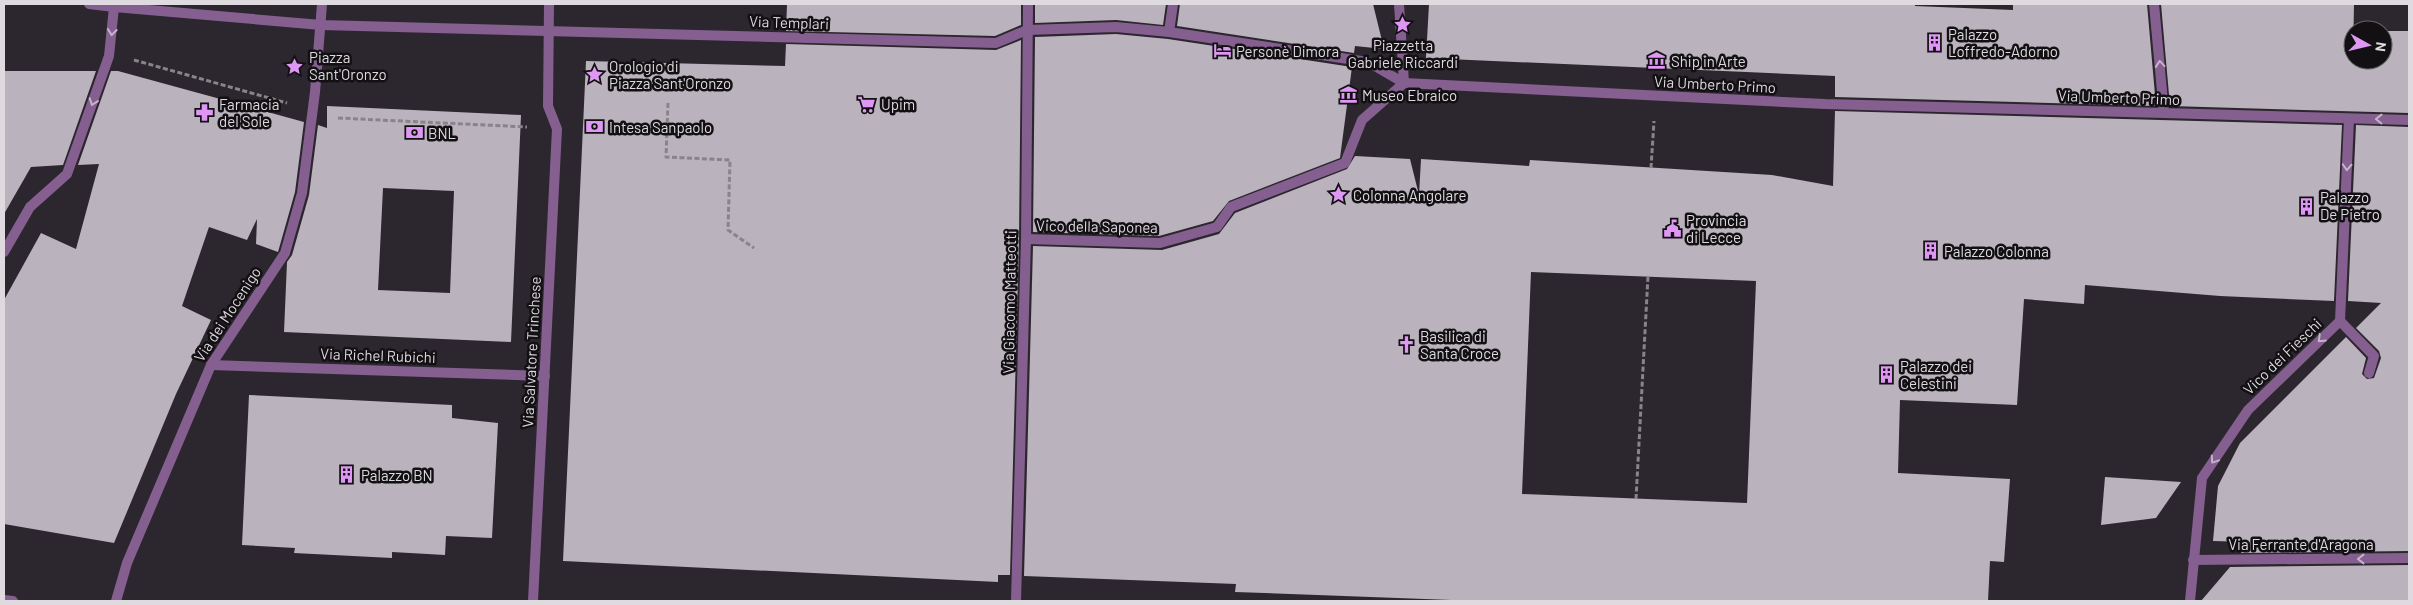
<svg xmlns="http://www.w3.org/2000/svg" width="2413" height="605" font-family="Barlow,sans-serif">
<style>
.building{fill:#bab2bc;fill-rule:evenodd}
.lines{fill:none;stroke-linecap:round;stroke-linejoin:round}
.path{stroke:#89848a;stroke-width:3;stroke-dasharray:5 2.5;stroke-linecap:butt}
.pedestrian{stroke:#845f90;stroke-width:10}
.minor{stroke:#845f90;stroke-width:10}
.tertiary{stroke:#845f90;stroke-width:10}
.oneway{stroke:#c3b5c7}
.labels{text-anchor:middle;dominant-baseline:central;stroke-width:5;stroke-linejoin:round;paint-order:stroke}
.street-label{font-size:15px;fill:#dedadf;stroke:#131014}
.poi-label{font-size:15px;fill:#dedadf;stroke:#131014;text-anchor:start}
</style>
<rect width="100%" height="100%" fill="#2c262e"/>
<g class="building">
<polygon points="787,4 1021,4 1021,25 995,36 786,31"/>
<polygon points="1035,4 1166,4 1163,25 1116,20 1035,23"/>
<polygon points="1180,4 1373,4 1384,49 1355,46 1354,53 1177,26"/>
<polygon points="1429,4 1915,4 1915,6 2013,10 2013,4 2147,4 2156,106 1835,97 1835,76 1426,58"/>
<polygon points="2161,4 2354,4 2353,60 2383,60 2383,31 2409,31 2409,113 2170,106"/>
<polygon points="1116,34 1168,39 1352,67 1340,158 1229,201 1213,221 1159,236 1033,232 1035,37"/>
<polygon points="1021,40 1019,239 1010,575 998,575 998,582 563,561 586,61 785,66 786,44 996,50"/>
<polygon points="4,71 96,71 63,165 31,167 4,214"/>
<polygon points="111,71 118,71 304,122 295,192 278,252 256,244 257,219 247,240 209,227 182,306 211,320 176,394 114,543 4,524 4,300 41,233 76,249 99,164 78,165"/>
<path d="M 327,106 L 521,115 L 511,342 L 284,332 L 287,262 L 292,255 L 309,195 L 318,125 L 327,128 ZM 383,188 L 454,191 L 450,293 L 378,290 Z"/>
<path d="M 1835,111 L 2342,125 L 2334,301 L 2220,296 L 2085,285 L 2084,304 L 2024,299 L 2017,405 L 1900,400 L 1898,473 L 2010,479 L 2004,562 L 1990,561 L 1988,601 L 1478,601 L 1235,592 L 1236,584 L 1024,576 L 1033,246 L 1162,250 L 1219,234 L 1235,213 L 1347,169 L 1355,156 L 1410,159 L 1419,195 L 1421,159 L 1529,166 L 1530,160 L 1772,175 L 1833,186 ZM 1531,272 L 1756,281 L 1747,503 L 1522,494 Z"/>
<polygon points="2356,125 2409,127 2409,551 2241,553 2250,542 2213,541 2218,486 2240,443 2346,337 2366,358 2362,374 2367,379 2374,378 2381,358 2379,351 2356,328 2381,303 2348,301"/>
<polygon points="249,395 452,405 452,418 498,423 492,538 446,536 445,555 392,552 392,558 294,553 295,548 242,545"/>
<polygon points="2105,477 2181,482 2156,518 2101,525"/>
<polygon points="2409,565 2409,601 2201,601 2230,567"/>
</g>
<g class="lines">
<g class="path">
<polyline points="134,60 287,103"/>
<polyline points="668,103 666,157 730,160 728,230 754,248"/>
<polyline points="338,118 527,127"/>
<polyline points="1651,168 1654,121"/>
<polyline points="1636,499 1648,276"/>
</g>
<g class="pedestrian">
<polyline points="1399,4 1404,83"/>
<polyline points="114,7 321,25 996,43 1027,30 1116,27 1169,32 1368,62 1404,83 1825,104 2164,113"/>
<polyline points="1169,32 1173,4"/>
<polyline points="1026,239 1160,243 1217,227 1231,207 1345,163 1362,120 1404,83"/>
<polyline points="211,365 545,376"/>
<polyline points="116,601 127,563 211,365 285,253 302,193 315,92 322,4"/>
<polyline points="533,601 557,129 548,106 549,4"/>
<polyline points="1016,601 1026,239 1028,4"/>
</g>
<g class="minor">
<polyline points="2154,4 2164,113 2409,120"/>
<polyline points="4,252 30,207 67,174 109,56 114,7 89,4"/>
<polyline points="2340,321 2374,356 2369,373"/>
<polyline points="2193,560 2409,558"/>
<polyline points="2190,601 2202,478 2248,410 2340,321 2349,119"/>
</g>
<polyline class="tertiary" points="4,600 13,601"/>
</g>
<defs><path id="oneway-chevron" d="M-2-3.5L2.5 0L-2 3.5" fill="none" stroke-width="1.6" stroke-linecap="round" stroke-linejoin="round" transform="scale(1.25)"/></defs>
<g class="oneway">
<use href="#oneway-chevron" transform="translate(112 32) rotate(96)"/>
<use href="#oneway-chevron" transform="translate(2160 64) rotate(-95)"/>
<use href="#oneway-chevron" transform="translate(93 102) rotate(110)"/>
<use href="#oneway-chevron" transform="translate(2379 119) rotate(-179)"/>
<use href="#oneway-chevron" transform="translate(2347 167) rotate(93)"/>
<use href="#oneway-chevron" transform="translate(2321 339) rotate(136)"/>
<use href="#oneway-chevron" transform="translate(2214 460) rotate(124)"/>
<use href="#oneway-chevron" transform="translate(2361 559) rotate(180)"/>
</g>
<defs>
<symbol id="sight-bare" viewBox="-9 -9 18 18"><path d="M0-6L1.8-2.2L6-1.7L2.9 1.2L3.7 5.4L0 3.3L-3.7 5.4L-2.9 1.2L-6-1.7L-1.8-2.2Z" fill="#de98f3" stroke="#131014" stroke-width="2.5" paint-order="stroke"/></symbol>
<symbol id="building-bare" viewBox="-9 -9 18 18"><path d="M-4-6H4V6H1V3H-1V6H-4ZM-2.5-4.3h1.7v1.8h-1.7ZM.8-4.3h1.7v1.8H.8ZM-2.5-1h1.7V.8h-1.7ZM.8-1h1.7V.8H.8Z" fill="#de98f3" stroke="#131014" stroke-width="2.5" paint-order="stroke"/></symbol>
<symbol id="hotel-bare" viewBox="-9 -9 18 18"><path d="M-6-4.5h1.5V1H6V5H4.5V3h-9V5H-6ZM-4 0a1.8 1.8 0 1 1 3.6 0ZM.5 0V-2.5h3Q6-2.5 6 0Z" fill="#de98f3" stroke="#131014" stroke-width="2.5" paint-order="stroke"/></symbol>
<symbol id="museum-bare" viewBox="-9 -9 18 18"><path d="M0-6L6-3V-2H-6V-3ZM-5-1h2V3h-2ZM-1-1h2V3h-2ZM3-1h2V3H3ZM-6 4H6V6H-6Z" fill="#de98f3" stroke="#131014" stroke-width="2.5" paint-order="stroke"/></symbol>
<symbol id="supermarket-bare" viewBox="-9 -9 18 18"><path d="M-6-5.5h2.5l.6 2H6L4.5 2H-2.5L-4.4-4H-6ZM-1.5 3.2a1.3 1.3 0 1 0 .1 0ZM3 3.2a1.3 1.3 0 1 0 .1 0Z" fill="#de98f3" stroke="#131014" stroke-width="2.5" paint-order="stroke"/></symbol>
<symbol id="pharmacy-bare" viewBox="-9 -9 18 18"><path d="M-2-6h4v4h4v4h-4v4h-4v-4h-4v-4h4Z" fill="#de98f3" stroke="#131014" stroke-width="2.5" paint-order="stroke"/></symbol>
<symbol id="bank-bare" viewBox="-9 -9 18 18"><path d="M-6-4H6V4H-6ZM0-2.3a2.3 2.3 0 1 0 0 4.6a2.3 2.3 0 1 0 0-4.6Z" fill="#de98f3" stroke="#131014" stroke-width="2.5" paint-order="stroke"/></symbol>
<symbol id="civic-bare" viewBox="-9 -9 18 18"><path d="M-.6-6.5H3V-4.5H.6V-3L4-1V1h2V6H-6V1h2V-1L-.6-3ZM-1.2 2.5V6h2.4V2.5Z" fill="#de98f3" stroke="#131014" stroke-width="2.5" paint-order="stroke"/></symbol>
<symbol id="church-bare" viewBox="-9 -9 18 18"><path d="M-1.2-6h2.4v3.5h3.3v2.4h-3.3V6h-2.4V-.1h-3.3v-2.4h3.3Z" fill="#de98f3" stroke="#131014" stroke-width="2.5" paint-order="stroke"/></symbol>
</defs>
<g fill-rule="evenodd">
<use href="#sight-bare" x="1390" y="12" width="25" height="25"/>
<use href="#building-bare" x="1922" y="30" width="25" height="25"/>
<use href="#hotel-bare" x="1210" y="38" width="25" height="25"/>
<use href="#museum-bare" x="1644" y="48" width="25" height="25"/>
<use href="#sight-bare" x="282" y="54" width="25" height="25"/>
<use href="#sight-bare" x="582" y="62" width="25" height="25"/>
<use href="#museum-bare" x="1336" y="82" width="25" height="25"/>
<use href="#supermarket-bare" x="854" y="92" width="25" height="25"/>
<use href="#pharmacy-bare" x="192" y="100" width="25" height="25"/>
<use href="#bank-bare" x="582" y="114" width="25" height="25"/>
<use href="#bank-bare" x="402" y="120" width="25" height="25"/>
<use href="#sight-bare" x="1326" y="182" width="25" height="25"/>
<use href="#building-bare" x="2294" y="194" width="25" height="25"/>
<use href="#civic-bare" x="1660" y="216" width="25" height="25"/>
<use href="#building-bare" x="1918" y="238" width="25" height="25"/>
<use href="#church-bare" x="1394" y="332" width="25" height="25"/>
<use href="#building-bare" x="1874" y="362" width="25" height="25"/>
<use href="#building-bare" x="334" y="462" width="25" height="25"/>
</g>
<g class="labels">
<g class="street-label">
<text transform="translate(789 22) rotate(2)">Via Templari</text>
<text transform="translate(1715 84) rotate(3)">Via Umberto Primo</text>
<text transform="translate(2119 97) rotate(2)">Via Umberto Primo</text>
<text transform="translate(1097 226) rotate(1)">Vico della Saponea</text>
<text transform="translate(1009 302) rotate(-89)">Via Giacomo Matteotti</text>
<text transform="translate(227 314) rotate(-57)">Via dei Mocenigo</text>
<text transform="translate(531 352) rotate(-87)">Via Salvatore Trinchese</text>
<text transform="translate(378 355) rotate(2)">Via Richel Rubichi</text>
<text transform="translate(2282 356) rotate(-44)">Vico dei Fieschi</text>
<text x="2301" y="544">Via Ferrante d'Aragona</text>
</g>
<g class="poi-label">
<text x="1948" y="34">Palazzo<tspan x="1948" dy="17">Loffredo-Adorno</tspan></text>
<text x="1403" y="45" text-anchor="middle">Piazzetta<tspan x="1403" dy="17">Gabriele Riccardi</tspan></text>
<text x="1236" y="51">Personè Dimora</text>
<text x="309" y="57">Piazza<tspan x="309" dy="17">Sant'Oronzo</tspan></text>
<text x="1671" y="61">Ship in Arte</text>
<text x="609" y="66">Orologio di<tspan x="609" dy="17">Piazza Sant'Oronzo</tspan></text>
<text x="1362" y="95">Museo Ebraico</text>
<text x="219" y="104">Farmacia<tspan x="219" dy="17">del Sole</tspan></text>
<text x="881" y="104">Upim</text>
<text x="609" y="127">Intesa Sanpaolo</text>
<text x="428" y="133">BNL</text>
<text x="1353" y="195">Colonna Angolare</text>
<text x="2320" y="197">Palazzo<tspan x="2320" dy="17">De Pietro</tspan></text>
<text x="1686" y="220">Provincia<tspan x="1686" dy="17">di Lecce</tspan></text>
<text x="1944" y="251">Palazzo Colonna</text>
<text x="1420" y="336">Basilica di<tspan x="1420" dy="17">Santa Croce</tspan></text>
<text x="1900" y="366">Palazzo dei<tspan x="1900" dy="17">Celestini</tspan></text>
<text x="361" y="475">Palazzo BN</text>
</g>
</g>
<rect width="2413" height="605" fill="none" stroke="#dedadf" stroke-width="10"/>
<g transform="translate(2368 45) rotate(98)"><circle r="24" fill="#131014" stroke="#646165"/>
<path d="M0-4L9 19L0 12L-9 19Z" fill="#de98f3"/>
<text y="-8" font-size="14" font-weight="bold" text-anchor="middle" fill="#dedadf">N</text>
</g>
</svg>
